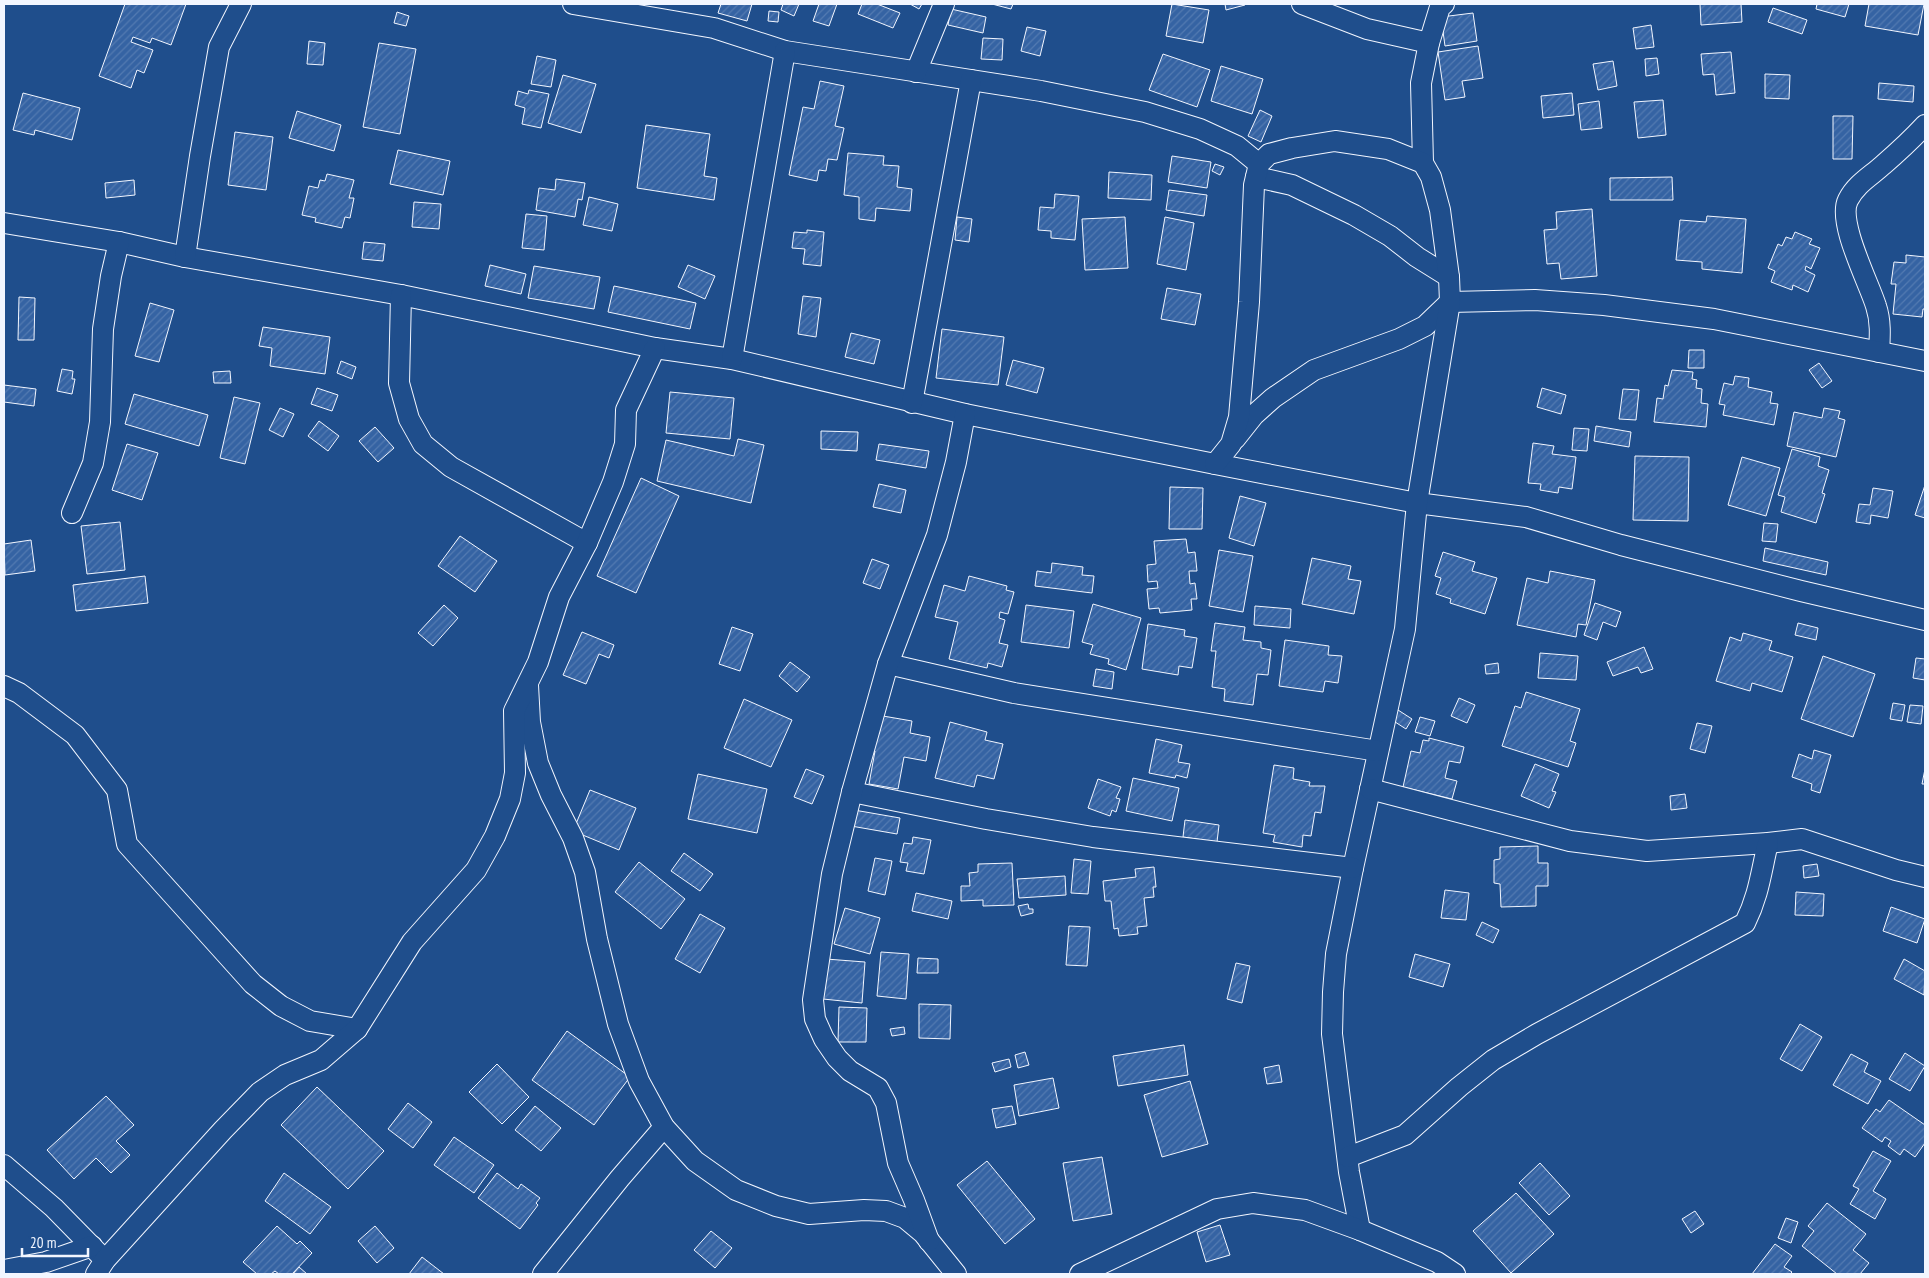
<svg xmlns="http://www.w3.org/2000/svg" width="1929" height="1278" font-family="'PT Sans Narrow',sans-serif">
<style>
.building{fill:url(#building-hatch);stroke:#f2f6ff}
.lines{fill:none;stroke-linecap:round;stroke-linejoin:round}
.minor-casing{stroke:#f2f6ff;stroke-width:22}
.minor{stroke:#1f4e8c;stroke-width:20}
</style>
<defs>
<pattern id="building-hatch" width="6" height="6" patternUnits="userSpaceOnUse" patternTransform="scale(1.25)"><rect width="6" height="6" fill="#3563a3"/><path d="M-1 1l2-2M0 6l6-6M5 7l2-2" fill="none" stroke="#537ab1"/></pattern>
</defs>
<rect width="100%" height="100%" fill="#1f4e8c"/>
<g class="building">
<polygon points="125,4 186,4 171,45 152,38 150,43 133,37 131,42 153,50 144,73 137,70 131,88 99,76"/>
<polygon points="721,4 752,4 747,21 718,13"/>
<polygon points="783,4 799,4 794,16 781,10"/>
<polygon points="819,4 837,4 829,26 813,21"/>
<polygon points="862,4 877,4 900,13 893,28 858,14"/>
<polygon points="910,4 922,4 919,9"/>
<polygon points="992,4 1013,4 1011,9"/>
<polygon points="1172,4 1209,10 1203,43 1166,36"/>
<polygon points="1225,4 1245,4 1245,5 1226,10"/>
<polygon points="1700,4 1741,4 1742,22 1701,25"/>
<polygon points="1817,4 1849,4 1845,17 1816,9"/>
<polygon points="1869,4 1924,4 1918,35 1865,26"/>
<polygon points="1773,8 1807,20 1802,34 1768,22"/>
<polygon points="951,9 986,17 983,33 948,25"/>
<polygon points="769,11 779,12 778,22 768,21"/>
<polygon points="397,12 409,16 406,26 394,23"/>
<polygon points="1473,13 1477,41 1445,46 1441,17"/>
<polygon points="1651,25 1654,47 1636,49 1633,28"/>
<polygon points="1027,27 1046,31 1040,56 1021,51"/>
<polygon points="983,38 1003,39 1002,60 981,59"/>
<polygon points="309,41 325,43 323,65 307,64"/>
<polygon points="379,43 416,49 400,134 363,127"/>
<polygon points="1478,46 1483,78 1462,81 1465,97 1445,100 1438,52"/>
<polygon points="1731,52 1735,93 1716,95 1714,74 1703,75 1701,54"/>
<polygon points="1163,54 1210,70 1197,107 1149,90"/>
<polygon points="537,56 556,60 551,87 531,84"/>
<polygon points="1657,58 1659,74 1646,76 1645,59"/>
<polygon points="1613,61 1617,86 1598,90 1593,64"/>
<polygon points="1221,66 1263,79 1252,114 1211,101"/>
<polygon points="1765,74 1790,75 1789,99 1765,98"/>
<polygon points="563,75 596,84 581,133 548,123"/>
<polygon points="820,81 844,86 835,126 844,128 837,160 828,159 826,171 819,170 817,181 789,175 803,107 814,109"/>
<polygon points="1879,83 1914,86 1913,102 1878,99"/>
<polygon points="529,90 549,94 541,128 522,124 525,108 515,105 518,91 528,94"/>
<polygon points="23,93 80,108 72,140 35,130 34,135 13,130"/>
<polygon points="1572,93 1574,115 1543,118 1541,96"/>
<polygon points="1663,100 1666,135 1638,138 1634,102"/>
<polygon points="1599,101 1602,128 1581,130 1578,104"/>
<polygon points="1260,110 1272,116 1261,142 1248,136"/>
<polygon points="297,111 341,125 334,151 289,138"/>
<polygon points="1833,116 1853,116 1852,159 1833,159"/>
<polygon points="646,125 710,134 704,176 717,178 714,200 637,188"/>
<polygon points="235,132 273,137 266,190 228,185"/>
<polygon points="398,150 450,161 443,195 390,184"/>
<polygon points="848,153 884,156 883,165 899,166 897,187 912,189 910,211 876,208 875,221 859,219 859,197 844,195"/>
<polygon points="1172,156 1211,162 1207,188 1168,182"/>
<polygon points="1215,164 1224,167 1220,175 1212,171"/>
<polygon points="1109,172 1152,175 1151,200 1108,198"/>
<polygon points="327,174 354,180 349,198 354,198 350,218 345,217 342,228 315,222 316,218 302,215 309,186 318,188 320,180 325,181"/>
<polygon points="1672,177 1673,200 1610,200 1610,178"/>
<polygon points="556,179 585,183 582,200 578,199 575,217 536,210 539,188 555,190"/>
<polygon points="134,180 135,195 106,198 105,183"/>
<polygon points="1169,190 1207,195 1204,216 1166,210"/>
<polygon points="1055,194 1079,196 1075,240 1051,238 1051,231 1038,230 1040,207 1054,208"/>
<polygon points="589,197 618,204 612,231 583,225"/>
<polygon points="414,202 441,204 439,229 412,227"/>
<polygon points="1592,209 1597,276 1561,279 1559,263 1547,264 1544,230 1557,229 1556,212"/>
<polygon points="526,214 547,216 544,250 522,248"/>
<polygon points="1707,216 1746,219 1742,273 1702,269 1702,262 1676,260 1680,220 1706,222"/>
<polygon points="957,217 972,219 969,242 955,240"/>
<polygon points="1125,217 1128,268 1085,270 1082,219"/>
<polygon points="1165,217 1194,223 1186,270 1157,264"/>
<polygon points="807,230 824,232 821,266 803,264 805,249 792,248 794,232 807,233"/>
<polygon points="1795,232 1812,239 1809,244 1820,248 1811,269 1806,266 1805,270 1815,275 1808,292 1793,285 1792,290 1771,282 1775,271 1768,268 1778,244 1782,246 1786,237 1792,239"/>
<polygon points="364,242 385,244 383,261 362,259"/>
<polygon points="1906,255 1925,257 1925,309 1923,309 1922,317 1893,314 1896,284 1891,284 1894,262 1906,263"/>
<polygon points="490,265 526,274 521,294 485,286"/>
<polygon points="688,265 715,276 705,299 678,287"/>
<polygon points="534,266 600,277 594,309 528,298"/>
<polygon points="614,286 696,303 690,329 608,312"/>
<polygon points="1167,288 1201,294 1195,325 1161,319"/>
<polygon points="803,296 821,298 816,337 798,334"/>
<polygon points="19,297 35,298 34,340 18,340"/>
<polygon points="150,303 174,310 159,362 135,356"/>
<polygon points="263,327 330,337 325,374 270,366 272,348 259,346"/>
<polygon points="942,329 1004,337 998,385 936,378"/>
<polygon points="851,333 880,340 874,364 845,357"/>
<polygon points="1689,350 1704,350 1704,368 1688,368"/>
<polygon points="1013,360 1044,368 1037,393 1006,385"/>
<polygon points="341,361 356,367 352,379 337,373"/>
<polygon points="1819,363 1832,381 1822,388 1809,370"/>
<polygon points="62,369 73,371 72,379 75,379 72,394 57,391"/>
<polygon points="1672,370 1693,372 1692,379 1697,380 1696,388 1702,389 1701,403 1708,404 1706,427 1654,422 1657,398 1663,399 1665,385 1668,386"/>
<polygon points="230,371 231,383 214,383 213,372"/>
<polygon points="1735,376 1749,378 1748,387 1772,392 1770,403 1778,404 1774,425 1723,415 1725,405 1719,404 1724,383 1733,385"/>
<polygon points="4,385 36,389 34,406 4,402"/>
<polygon points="317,388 338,395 332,411 311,404"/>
<polygon points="1542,388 1566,395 1561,414 1537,407"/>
<polygon points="1623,389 1639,390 1636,420 1619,419"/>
<polygon points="670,392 734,398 730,439 666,433"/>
<polygon points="134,394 208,415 199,446 125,424"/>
<polygon points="234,397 260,403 245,464 220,458"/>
<polygon points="280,408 294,414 283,437 269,430"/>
<polygon points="1824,408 1840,411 1838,418 1845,420 1836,457 1787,446 1794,412 1822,418"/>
<polygon points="319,421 339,436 328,451 308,436"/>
<polygon points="1596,426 1631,432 1629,447 1594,441"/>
<polygon points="375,427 394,448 378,462 359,441"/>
<polygon points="1574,428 1589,429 1587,451 1572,450"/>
<polygon points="821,431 858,432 857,451 821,449"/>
<polygon points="738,439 764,445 751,503 657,481 666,440 734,456"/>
<polygon points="1533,443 1554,446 1552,454 1576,457 1572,489 1559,487 1558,493 1540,490 1541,484 1528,483"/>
<polygon points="127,444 158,453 142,500 112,490"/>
<polygon points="879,444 929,451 926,468 876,460"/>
<polygon points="1792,449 1820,457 1818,466 1829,470 1822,493 1825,494 1816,523 1781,512 1785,497 1778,495"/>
<polygon points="1635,456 1689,457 1688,521 1633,520"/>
<polygon points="1742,457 1780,468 1766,516 1728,505"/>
<polygon points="641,478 679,496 636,593 597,576"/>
<polygon points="879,484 906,490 901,513 873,507"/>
<polygon points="1925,485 1925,518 1915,515"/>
<polygon points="1170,487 1203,488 1202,529 1169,529"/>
<polygon points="1873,488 1893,491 1888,518 1871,515 1870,524 1856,522 1859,504 1870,505"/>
<polygon points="1240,496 1266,503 1254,546 1229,538"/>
<polygon points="120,522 125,570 87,574 81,526"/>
<polygon points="1764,523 1778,524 1776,542 1762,541"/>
<polygon points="460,536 497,561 475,592 438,566"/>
<polygon points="1186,539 1188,553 1195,552 1197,571 1189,571 1190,584 1195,583 1197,599 1191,599 1192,610 1160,613 1159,608 1149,609 1147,589 1158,588 1157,581 1148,582 1147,565 1156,564 1154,541"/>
<polygon points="31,540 35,571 5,575 4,544"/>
<polygon points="1765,548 1828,562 1826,575 1763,561"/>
<polygon points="1219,550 1253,556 1243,612 1209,606"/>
<polygon points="1443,552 1475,562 1472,571 1497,578 1485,614 1450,603 1451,599 1436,594 1441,578 1435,576"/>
<polygon points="1312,558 1351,566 1348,579 1361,581 1354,614 1302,604"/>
<polygon points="872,559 889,565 880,589 863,583"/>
<polygon points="1052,563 1083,567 1082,575 1094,576 1092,593 1035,586 1037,571 1051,573"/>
<polygon points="1550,571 1595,580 1586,625 1578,624 1576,637 1517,625 1527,578 1548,583"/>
<polygon points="145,576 148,603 76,611 73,585"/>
<polygon points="969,576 1007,586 1006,590 1014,592 1008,614 1000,612 999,618 1005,620 999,643 1008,645 1002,667 988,663 987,668 949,659 958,622 935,617 944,585 965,591"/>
<polygon points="1595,603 1621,612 1616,627 1603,622 1597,640 1584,635"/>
<polygon points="1093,604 1141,618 1126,670 1108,664 1109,659 1090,654 1093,645 1082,642"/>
<polygon points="444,605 458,618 433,646 418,633"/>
<polygon points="1026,605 1074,611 1069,648 1021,642"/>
<polygon points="1255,606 1291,609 1290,628 1254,625"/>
<polygon points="1215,623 1245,627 1243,640 1261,642 1261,648 1271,650 1268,675 1257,674 1253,705 1224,701 1225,689 1212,687 1216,651 1211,651"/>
<polygon points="1798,623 1818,628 1816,640 1795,635"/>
<polygon points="1148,624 1185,630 1184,636 1197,638 1192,668 1179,666 1178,675 1142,669"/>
<polygon points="732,627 753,634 740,671 719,664"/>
<polygon points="582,632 614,645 609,658 599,654 586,684 563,675"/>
<polygon points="1743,633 1772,641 1769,650 1793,657 1782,692 1752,683 1750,691 1716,681 1730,637 1741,641"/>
<polygon points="1285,640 1329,646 1328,655 1342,656 1338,683 1325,681 1323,692 1279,686"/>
<polygon points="1644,647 1653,669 1641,673 1638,667 1613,676 1607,662"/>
<polygon points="1540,653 1578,656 1576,680 1538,678"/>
<polygon points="1823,656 1875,674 1853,737 1801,719"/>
<polygon points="1916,658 1925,659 1925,680 1913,678"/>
<polygon points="790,662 810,677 797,692 779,676"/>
<polygon points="1498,663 1499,673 1486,674 1485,665"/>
<polygon points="1096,669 1114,672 1112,689 1093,686"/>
<polygon points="1526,692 1580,709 1570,741 1576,743 1568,767 1502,746 1515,706 1521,708"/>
<polygon points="1459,698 1475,705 1467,723 1451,716"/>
<polygon points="744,699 792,720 771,767 724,748"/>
<polygon points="1893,703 1905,705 1902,721 1890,719"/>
<polygon points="1910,705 1923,706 1921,724 1907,722"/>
<polygon points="1398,710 1412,719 1406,729 1392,720"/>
<polygon points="883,716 912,721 910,733 930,737 926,761 904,757 898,789 869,784 875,751 868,750 872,732 879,734"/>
<polygon points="1420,717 1435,721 1430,736 1415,732"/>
<polygon points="950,722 987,732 985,740 1003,744 994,779 977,775 974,787 935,778"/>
<polygon points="1697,723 1712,726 1705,753 1690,749"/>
<polygon points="1429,738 1464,747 1460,763 1449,761 1445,778 1457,781 1452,799 1403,787 1411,751 1420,753 1423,740 1429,741"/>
<polygon points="1156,739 1182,745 1178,762 1190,764 1187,778 1176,775 1175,778 1149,773"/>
<polygon points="1814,750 1831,755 1820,793 1811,790 1812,784 1792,777 1799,754 1812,759"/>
<polygon points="1535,764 1559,774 1552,791 1556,792 1549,808 1521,796"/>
<polygon points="1274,765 1294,768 1293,779 1310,782 1309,786 1325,786 1321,813 1315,812 1311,836 1303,835 1302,847 1273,842 1275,835 1263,833"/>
<polygon points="806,769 824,776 812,804 794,797"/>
<polygon points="1925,769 1925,784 1922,784"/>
<polygon points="698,774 767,789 757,833 688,819"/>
<polygon points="1133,778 1179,788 1172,821 1126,811"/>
<polygon points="1098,779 1121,787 1116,798 1120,799 1116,812 1112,810 1110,816 1088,808"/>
<polygon points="590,790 636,808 619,850 573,831"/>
<polygon points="1685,794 1687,808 1671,810 1670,796"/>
<polygon points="854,810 900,818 897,834 851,826"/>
<polygon points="1185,820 1219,825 1217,842 1183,837"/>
<polygon points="913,837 931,840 924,874 906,871 908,863 900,862 904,843 912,844"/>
<polygon points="1538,846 1538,863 1548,863 1548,886 1536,886 1536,906 1501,907 1500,884 1494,883 1494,860 1500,859 1500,847"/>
<polygon points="684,853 713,874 700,891 671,871"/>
<polygon points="875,858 892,861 885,895 868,891"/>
<polygon points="1074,859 1091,861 1088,894 1071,893"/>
<polygon points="639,862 685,899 661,929 615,892"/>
<polygon points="1012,863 1014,905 983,906 983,900 961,901 961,886 970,886 969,873 978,872 978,864"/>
<polygon points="1817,864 1819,876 1804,878 1803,866"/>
<polygon points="1154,867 1156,887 1153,887 1154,897 1144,898 1147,926 1137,927 1138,934 1119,936 1118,928 1114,929 1111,901 1105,901 1103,881 1136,877 1135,869"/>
<polygon points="1065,876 1066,895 1019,898 1017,879"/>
<polygon points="1445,890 1469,893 1466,920 1441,918"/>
<polygon points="1796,892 1824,894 1823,916 1795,915"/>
<polygon points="916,893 952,901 948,919 912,911"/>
<polygon points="1028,904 1029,909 1033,909 1033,913 1021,916 1018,906"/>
<polygon points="1891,907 1925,919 1917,943 1883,931"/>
<polygon points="845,908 880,918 870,954 834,944"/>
<polygon points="700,914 725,928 700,973 675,959"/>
<polygon points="1482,922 1499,930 1493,943 1476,935"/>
<polygon points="1069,926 1090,927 1087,966 1066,965"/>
<polygon points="881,952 909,954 906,999 877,996"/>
<polygon points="1415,954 1450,964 1443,987 1409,977"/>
<polygon points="918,958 938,959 938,973 917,973"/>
<polygon points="826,959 865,962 862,1003 823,999"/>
<polygon points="1904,959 1925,971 1924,995 1894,979"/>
<polygon points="1236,963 1250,966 1242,1003 1227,999"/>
<polygon points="919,1004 951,1005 950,1039 919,1038"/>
<polygon points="839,1007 867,1008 866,1042 838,1042"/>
<polygon points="1800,1024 1822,1037 1802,1071 1780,1059"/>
<polygon points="904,1027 905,1034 892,1036 890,1029"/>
<polygon points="567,1031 630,1077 594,1125 532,1080"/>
<polygon points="1184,1045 1188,1075 1118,1086 1113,1056"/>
<polygon points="1025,1052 1029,1065 1018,1068 1015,1055"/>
<polygon points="1905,1053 1925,1066 1910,1091 1889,1079"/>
<polygon points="1851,1054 1868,1063 1864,1072 1881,1081 1868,1104 1833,1085"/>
<polygon points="1009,1059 1011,1067 995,1072 992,1063"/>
<polygon points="497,1064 529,1097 502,1124 469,1092"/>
<polygon points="1279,1065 1282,1082 1267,1084 1264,1068"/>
<polygon points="1053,1078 1059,1108 1019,1116 1014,1085"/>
<polygon points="1190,1081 1208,1144 1162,1157 1144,1095"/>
<polygon points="317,1087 384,1151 348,1189 281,1125"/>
<polygon points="106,1096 134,1125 116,1141 130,1155 111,1173 96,1158 74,1179 47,1150"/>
<polygon points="1889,1100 1925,1125 1925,1143 1915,1157 1904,1149 1900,1155 1888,1146 1891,1141 1885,1137 1882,1142 1862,1128 1876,1109 1880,1112"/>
<polygon points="408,1103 432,1122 413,1148 388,1129"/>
<polygon points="535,1106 561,1128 541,1151 515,1130"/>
<polygon points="1012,1106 1016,1124 996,1128 992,1109"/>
<polygon points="454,1137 494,1165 474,1193 434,1165"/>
<polygon points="1873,1151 1891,1161 1873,1191 1886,1199 1875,1219 1850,1204 1859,1189 1853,1186"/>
<polygon points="1102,1157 1112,1214 1073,1221 1063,1163"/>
<polygon points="987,1161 1035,1219 1005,1244 957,1185"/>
<polygon points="1540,1163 1570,1196 1549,1215 1519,1183"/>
<polygon points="284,1173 331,1207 310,1234 265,1201"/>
<polygon points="497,1173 518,1189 521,1184 540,1198 536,1203 538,1205 520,1229 478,1198"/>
<polygon points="1516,1193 1554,1234 1511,1273 1473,1231"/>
<polygon points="1827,1203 1866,1234 1853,1250 1869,1263 1860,1274 1837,1274 1802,1246 1814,1231 1808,1226"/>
<polygon points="1695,1211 1704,1224 1691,1233 1682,1219"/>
<polygon points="1786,1218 1798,1222 1791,1243 1778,1238"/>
<polygon points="1220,1225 1230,1255 1206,1262 1197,1232"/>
<polygon points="277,1226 297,1244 300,1241 312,1253 292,1274 279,1274 275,1271 271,1274 257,1274 243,1262"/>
<polygon points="375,1226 394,1248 377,1263 358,1241"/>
<polygon points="711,1231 732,1248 715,1268 694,1250"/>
<polygon points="1775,1244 1792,1256 1784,1267 1792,1272 1790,1274 1752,1274"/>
<polygon points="422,1257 444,1274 409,1274"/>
<polygon points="299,1267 307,1274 293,1274"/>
</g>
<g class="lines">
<defs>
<g id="minor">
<polyline points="573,4 714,28 785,51 1041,91 1145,112 1200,129 1237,146 1259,164"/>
<polyline points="1302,4 1367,29 1429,43"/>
<polyline points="916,72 944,4"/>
<polyline points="1423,163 1421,83 1429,43 1440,7 1444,4"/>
<polyline points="1256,177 1292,185 1354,215 1390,236 1417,257 1449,277"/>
<polyline points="4,223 119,242 185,257 401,295 655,348 732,359 965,414 1215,464 1417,503 1526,517 1621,545 1801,591 1925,620"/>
<polyline points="185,257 200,156 219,47 241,4"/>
<polyline points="401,295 399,383 409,419 423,444 451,467 587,543"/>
<path d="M 1879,352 C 1880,336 1881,321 1876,306 C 1869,283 1837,222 1848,200 C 1856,184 1871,176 1883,165 C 1898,152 1912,139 1925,125"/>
<polyline points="732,359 785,51"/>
<polyline points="912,403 971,80"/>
<polyline points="1235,439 1254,415 1273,398 1314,370 1399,339 1425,326 1450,302 1535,300 1604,305 1714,319 1925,361"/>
<polyline points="1215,464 1231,444 1239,417 1249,302 1254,185 1259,164 1269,154 1292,148 1335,141 1388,149 1423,163 1431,177 1440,210 1449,277 1450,302 1417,503 1405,629 1353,868 1336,954 1333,992 1332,1034 1349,1172 1360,1230"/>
<polyline points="72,513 93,463 100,422 103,329 111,276 119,242"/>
<polyline points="888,664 1014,693 1378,751"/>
<polyline points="528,685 530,722 538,763 551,795 573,838 585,872 597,939 618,1024 639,1081 664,1127 695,1161 736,1190 776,1206 809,1214 864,1210 886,1211 905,1218 923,1233 956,1274"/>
<polyline points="4,686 19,693 75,735 117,790 127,844 253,984 281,1006 310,1021 357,1029"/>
<polyline points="1370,789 1570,841 1647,851 1768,843 1802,839 1896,870 1925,877"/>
<polyline points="852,792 986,819 1093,837 1353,868"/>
<path d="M 1348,1157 L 1405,1135 L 1459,1087 L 1493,1060 L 1537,1034 L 1745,923 C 1759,895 1761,872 1768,843"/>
<polyline points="4,1165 54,1208 105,1260"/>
<polyline points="929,1241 914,1200 898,1163 886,1103 878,1088 850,1071 837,1058 824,1039 815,1019 813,1000 832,874 852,792 888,664 937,535 956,462 965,414"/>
<polyline points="4,1270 46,1262 92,1246"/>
<polyline points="96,1274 105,1260 223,1130 260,1092 285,1075 321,1060 357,1029 412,942 476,870 495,836 510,799 515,773 514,711 538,662 559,597 587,543 613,482 625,444 626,410 655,348"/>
<polyline points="543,1274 620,1178 664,1127"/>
<polyline points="1080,1274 1217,1209 1253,1203 1305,1210 1360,1230 1437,1262 1455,1274"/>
</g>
</defs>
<use href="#minor" class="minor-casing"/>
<use href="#minor" class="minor"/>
</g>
<rect width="1929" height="1278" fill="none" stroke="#f2f6ff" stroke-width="10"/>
<path d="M22 1248v8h66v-8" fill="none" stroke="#f2f6ff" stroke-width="2.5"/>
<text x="30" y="1248" font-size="15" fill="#f2f6ff" stroke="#1f4e8c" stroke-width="4" paint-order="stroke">20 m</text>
</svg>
